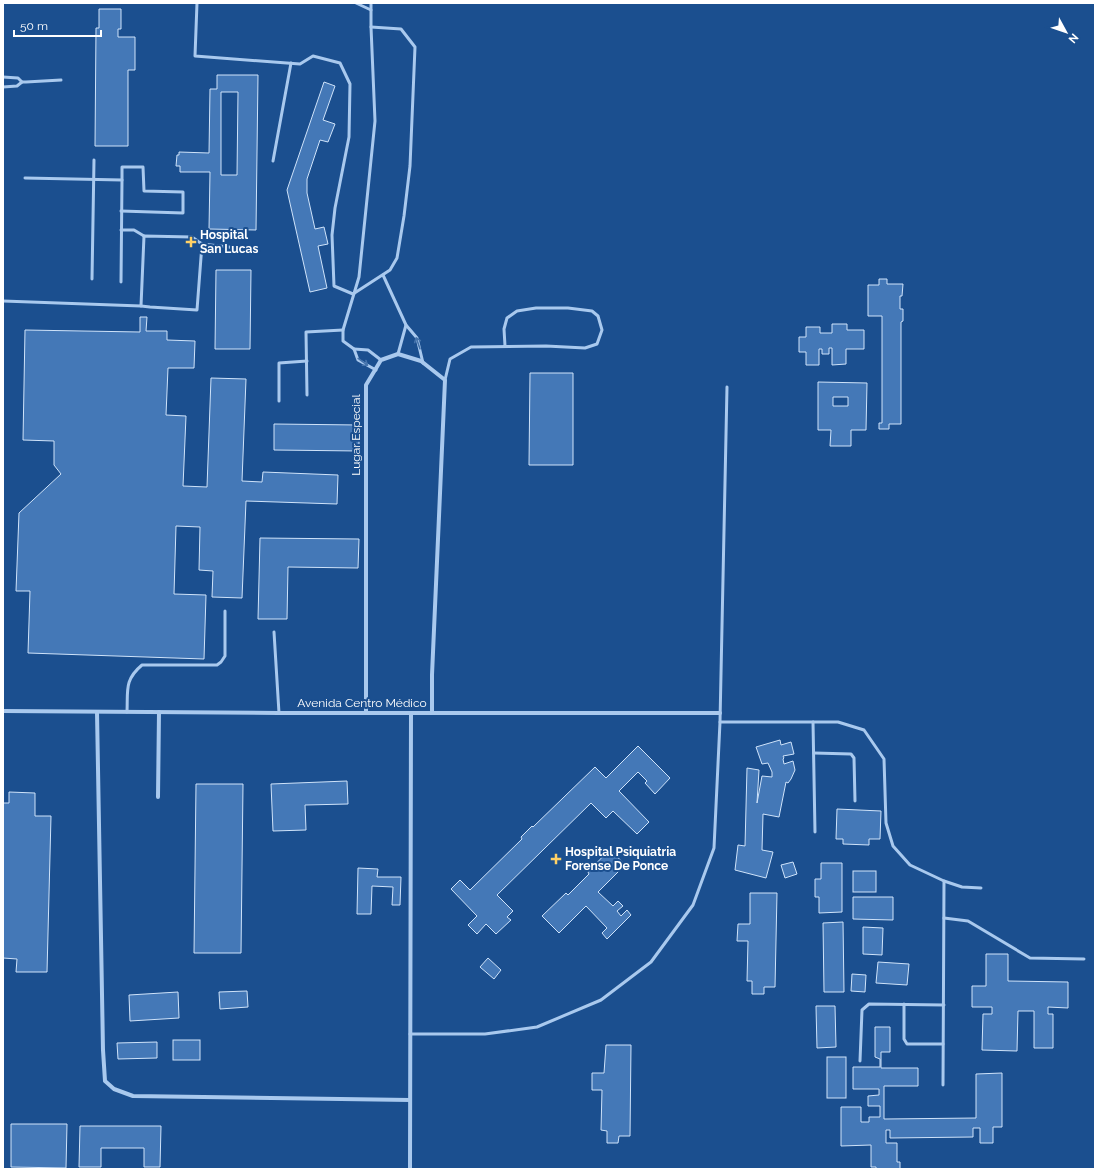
<svg xmlns="http://www.w3.org/2000/svg" width="1098" height="1172" font-family="Raleway,sans-serif">
<style>
.building{fill:#4478b7;stroke:#cfe3fa;fill-rule:evenodd}
.lines{fill:none;stroke-linecap:round;stroke-linejoin:round}
.service{stroke:#a9c9ee;stroke-width:3}
.minor{stroke:#a9c9ee;stroke-width:4}
.oneway{stroke:#4674ac}
.poi-dot{fill:#ffd166;stroke:#1b4f8f;stroke-width:1.5}
.labels{text-anchor:middle;dominant-baseline:central;stroke-width:4;stroke-linejoin:round;paint-order:stroke}
.poi-label{font-size:12px;font-weight:bold;fill:#fff;stroke:#1b4f8f;text-anchor:start}
.street-label{font-size:12px;fill:#fff;stroke:#1b4f8f}
</style>
<rect width="100%" height="100%" fill="#1b4f8f"/>
<g class="building">
<polygon points="99,9 121,9 121,29 118,29 118,37 135,37 135,70 128,70 128,146 95,146 96,28 99,28"/>
<path d="M 217,75 L 258,75 L 256,230 L 209,229 L 210,172 L 180,172 L 180,166 L 176,166 L 177,155 L 179,155 L 179,152 L 209,153 L 210,89 L 217,89 ZM 221,92 L 238,92 L 237,175 L 221,175 Z"/>
<polygon points="324,82 335,86 323,120 335,124 328,142 320,140 307,179 307,193 315,229 324,227 328,244 318,246 327,288 310,292 287,190"/>
<polygon points="216,270 251,270 250,349 215,349"/>
<polygon points="879,279 887,279 887,284 903,284 902,296 900,296 900,309 903,309 903,321 901,322 901,424 889,424 889,429 879,429 879,423 882,423 882,316 868,316 868,285 879,285"/>
<polygon points="140,317 147,317 146,331 167,331 167,340 195,341 194,368 168,368 166,415 186,416 183,486 207,487 211,378 246,379 242,481 262,482 263,472 338,475 337,504 246,501 242,598 212,597 213,571 199,570 200,527 176,526 174,594 206,595 204,659 28,653 30,591 16,591 19,513 61,474 54,465 54,441 23,440 25,330 140,332"/>
<polygon points="832,324 847,324 847,330 864,330 864,349 846,349 846,364 832,365 832,348 829,348 829,354 822,354 822,349 819,349 819,365 806,365 806,352 799,352 799,337 806,337 806,327 820,327 820,333 832,333"/>
<polygon points="530,373 573,373 573,465 529,465"/>
<path d="M 818,382 L 867,383 L 866,430 L 851,430 L 851,446 L 830,446 L 831,430 L 818,430 ZM 833,397 L 848,397 L 848,406 L 833,406 Z"/>
<polygon points="274,424 359,425 359,451 274,450"/>
<polygon points="260,538 359,539 358,568 288,567 287,619 258,619"/>
<polygon points="780,740 781,745 791,742 794,754 783,756 784,758 783,759 784,764 793,761 795,770 791,779 788,783 786,782 779,817 763,814 762,850 773,852 766,878 735,870 738,845 745,846 747,768 759,770 757,803 762,776 772,777 772,772 768,763 762,764 756,747"/>
<polygon points="638,746 670,778 655,794 645,783 647,781 638,772 619,791 649,822 637,834 613,811 606,818 591,803 497,895 513,911 507,917 511,920 496,934 486,924 477,934 468,925 477,916 451,889 460,880 470,890 522,839 521,837 532,826 533,827 595,767 606,778"/>
<polygon points="347,781 348,804 305,805 306,830 273,831 271,784"/>
<polygon points="196,784 243,784 241,953 194,953"/>
<polygon points="9,792 35,793 35,816 51,816 47,972 16,972 17,959 3,958 3,803 9,803"/>
<polygon points="837,809 881,811 880,839 869,839 869,845 843,844 843,839 836,839"/>
<polygon points="610,849 625,865 598,892 613,906 618,901 623,906 617,911 621,916 627,910 631,915 607,939 602,933 607,928 586,906 559,933 542,916 566,893 568,895 589,874 588,872"/>
<polygon points="793,862 797,874 785,878 781,865"/>
<polygon points="821,863 842,863 842,912 819,913 819,897 815,897 815,879 821,879"/>
<polygon points="358,868 378,869 377,877 401,877 400,905 392,905 393,887 372,886 371,914 357,914"/>
<rect x="853" y="871" width="23" height="21"/>
<polygon points="750,893 777,893 775,987 764,987 764,994 752,994 752,981 747,981 748,941 737,941 738,924 750,924"/>
<polygon points="853,897 893,897 893,920 853,919"/>
<polygon points="843,922 844,992 824,992 823,923"/>
<polygon points="863,927 883,928 882,955 863,954"/>
<polygon points="986,954 1008,954 1008,981 1068,982 1068,1008 1048,1007 1048,1014 1053,1014 1053,1048 1034,1048 1034,1011 1018,1011 1017,1051 982,1050 983,1014 992,1014 992,1007 972,1007 972,986 986,986"/>
<polygon points="488,958 501,970 494,979 480,967"/>
<polygon points="878,962 909,964 907,985 876,983"/>
<polygon points="852,974 866,975 865,992 851,991"/>
<polygon points="247,991 248,1007 220,1009 219,992"/>
<polygon points="178,992 179,1018 130,1021 129,995"/>
<polygon points="816,1006 835,1006 836,1047 817,1048"/>
<polygon points="875,1027 890,1027 890,1052 881,1052 881,1068 918,1068 918,1086 884,1086 884,1119 976,1118 976,1074 1002,1073 1002,1127 993,1127 993,1143 980,1143 980,1128 973,1128 973,1137 890,1138 890,1130 886,1130 886,1143 897,1143 897,1162 900,1162 900,1169 876,1169 876,1167 871,1167 871,1145 841,1146 841,1107 861,1107 861,1122 869,1122 869,1117 880,1117 880,1106 868,1106 868,1096 879,1095 879,1089 853,1089 853,1067 880,1067 880,1059 875,1057"/>
<rect x="173" y="1040" width="27" height="20"/>
<polygon points="157,1042 157,1058 118,1059 117,1043"/>
<polygon points="606,1045 631,1045 630,1136 619,1136 618,1143 607,1143 607,1131 601,1130 602,1090 592,1090 592,1073 604,1073"/>
<rect x="827" y="1057" width="19" height="41"/>
<polygon points="11,1124 67,1124 66,1168 11,1167"/>
<polygon points="80,1126 161,1126 160,1167 144,1167 144,1148 101,1148 101,1167 79,1167"/>
</g>
<g class="lines">
<g class="service">
<polyline points="197,3 195,56 300,64 313,56 340,63 350,84 349,137 335,208 332,235 334,286 353,294 390,270 397,258 404,216 410,166 415,47 401,29 371,27"/>
<polyline points="356,3 371,10"/>
<polyline points="371,3 371,27 375,121 359,277 343,330 343,341 354,349 358,360 376,370"/>
<polyline points="3,77 18,78 22,82 26,82 61,80"/>
<polyline points="3,87 17,86 22,82"/>
<polyline points="273,161 291,63"/>
<polyline points="25,178 122,180 121,282"/>
<polyline points="121,211 183,213 183,192 144,191 143,167 122,167 122,180"/>
<polyline points="121,230 134,230 144,236"/>
<polyline points="383,275 406,325 417,338 423,363"/>
<polyline points="92,279 94,160"/>
<polyline points="3,301 141,306 144,236 192,237 202,244 246,249"/>
<polyline points="141,306 150,307 197,310 202,244"/>
<polyline points="354,349 368,350 381,360"/>
<polyline points="398,354 406,325"/>
<polyline points="445,380 450,359 471,347 546,346 585,348 597,344 602,330 598,316 592,311 568,308 536,308 517,311 507,318 504,329 505,346"/>
<polyline points="307,395 306,332 343,330"/>
<polyline points="279,401 279,363 307,361"/>
<polyline points="274,632 279,713"/>
<path d="M 127,712 C 128,691 124,680 142,665 L 217,665 L 221,662 L 225,656 L 225,611"/>
<polyline points="720,722 838,722 864,730 884,759 886,823 893,846 910,865 944,881 962,887 981,888"/>
<polyline points="813,722 815,832"/>
<polyline points="814,753 851,754 854,758 855,801"/>
<polyline points="944,918 968,921 1030,958 1084,959"/>
<polyline points="904,1004 904,1039 907,1044 943,1044"/>
<polyline points="410,1034 485,1034 537,1027 601,1000 651,962 693,905 714,848 720,722 727,387"/>
<polyline points="860,1061 862,1010 869,1004 944,1005"/>
<polyline points="943,1085 944,881"/>
</g>
<g class="minor">
<polyline points="3,711 279,713 720,713"/>
<polyline points="97,712 103,1050 105,1081 114,1089 133,1096 410,1100"/>
<polyline points="366,713 366,385 381,360 398,354 421,361 445,380 432,675 432,713"/>
<polyline points="158,797 159,712"/>
<polyline points="410,1169 411,713"/>
</g>
</g>
<defs><path id="oneway-shaft" d="M-6 0H5M1.5-3L5.5 0L1.5 3" fill="none" stroke-width="1.6" stroke-linecap="round" stroke-linejoin="round"/></defs>
<g class="oneway">
<use href="#oneway-shaft" transform="translate(418 343) rotate(-109)"/>
<use href="#oneway-shaft" transform="translate(363 362) rotate(36)"/>
</g>
<g class="poi-dot">
<path d="M189 236h4v4h4v4h-4v4h-4v-4h-4v-4h4z"/>
<path d="M554 853h4v4h4v4h-4v4h-4v-4h-4v-4h4z"/>
</g>
<g class="labels">
<g class="poi-label">
<text x="200" y="235">Hospital<tspan x="200" dy="14">San Lucas</tspan></text>
<text x="565" y="852">Hospital Psiquiatria<tspan x="565" dy="14">Forense De Ponce</tspan></text>
</g>
<g class="street-label">
<text transform="translate(356 435) rotate(-90)">Lugar Especial</text>
<text x="362" y="703">Avenida Centro Médico</text>
</g>
</g>
<rect width="1098" height="1172" fill="none" stroke="#ffffff" stroke-width="8"/>
<g transform="translate(1066 32) rotate(130)" stroke="#1b4f8f" stroke-width="3" paint-order="stroke">
<path d="M0-3L7 15L0 10L-7 15Z" fill="#ffffff"/>
<text y="-6" font-size="11" font-weight="bold" text-anchor="middle" fill="#ffffff">N</text>
</g>
<path d="M14 30v6h87v-6" fill="none" stroke="#ffffff" stroke-width="2"/>
<text x="20" y="30" font-size="12" fill="#ffffff" stroke="#1b4f8f" stroke-width="3" paint-order="stroke">50 m</text>
</svg>
